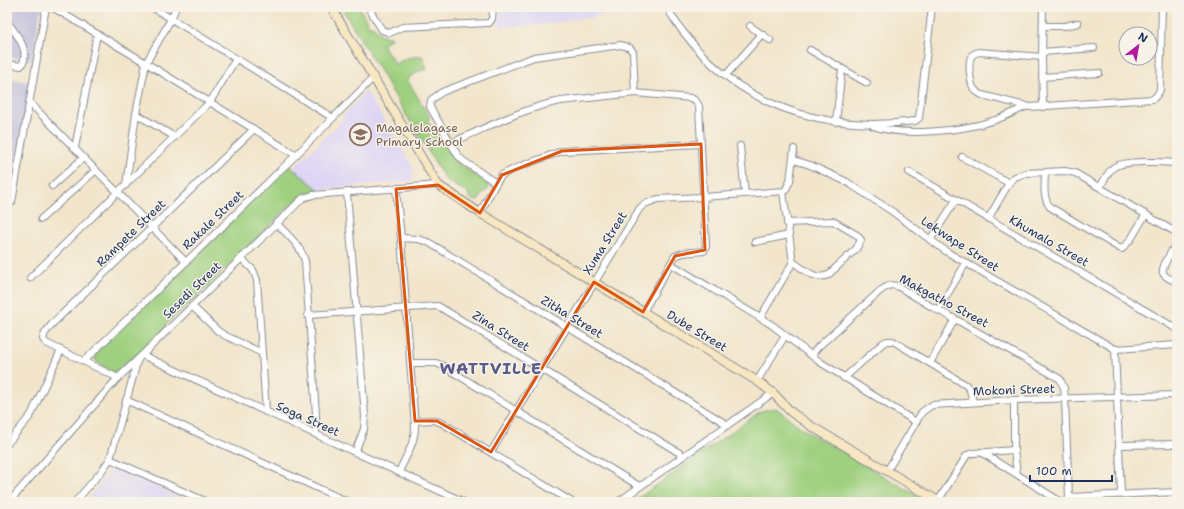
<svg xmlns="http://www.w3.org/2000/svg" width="1184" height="509" font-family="'Shantell Sans',sans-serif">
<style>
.built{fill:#ded5f5}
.industrial{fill:#c3c1db}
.green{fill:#9fd07f;stroke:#5d806e}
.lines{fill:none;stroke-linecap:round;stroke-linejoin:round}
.street-casing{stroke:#868a94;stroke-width:8}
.secondary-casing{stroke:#868a94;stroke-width:10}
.street{stroke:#fff;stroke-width:6}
.secondary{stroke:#f8e7c3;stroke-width:8}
.marked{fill:none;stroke:#de5710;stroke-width:3;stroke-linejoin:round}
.labels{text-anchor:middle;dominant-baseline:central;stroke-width:3;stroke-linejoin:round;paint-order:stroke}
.education-label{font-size:12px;fill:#785e54;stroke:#f7f3e8;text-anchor:start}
.street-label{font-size:12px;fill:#1b2f5e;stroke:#f7f3e8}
.district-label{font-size:16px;font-weight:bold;letter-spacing:1px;fill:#5a5c8c;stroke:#f7f3e8}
</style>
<rect width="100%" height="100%" fill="#f7f3e8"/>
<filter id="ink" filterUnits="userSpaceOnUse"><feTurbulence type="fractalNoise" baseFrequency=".025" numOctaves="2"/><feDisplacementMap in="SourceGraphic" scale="8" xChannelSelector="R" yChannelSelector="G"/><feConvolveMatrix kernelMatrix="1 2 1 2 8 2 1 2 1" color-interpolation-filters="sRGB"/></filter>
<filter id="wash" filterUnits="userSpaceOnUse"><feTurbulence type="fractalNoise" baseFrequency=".012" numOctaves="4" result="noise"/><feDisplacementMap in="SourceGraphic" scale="16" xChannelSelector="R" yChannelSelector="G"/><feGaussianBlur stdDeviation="0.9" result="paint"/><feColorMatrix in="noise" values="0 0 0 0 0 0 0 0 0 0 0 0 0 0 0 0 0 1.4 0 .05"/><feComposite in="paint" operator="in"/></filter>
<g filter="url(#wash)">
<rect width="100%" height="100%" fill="#f2e5cb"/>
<g class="built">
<polygon points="499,7 623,7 625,12 539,25 500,27"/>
<polygon points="366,91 413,167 412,181 318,189 294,169 294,167 332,130 334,130 342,121 342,118"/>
<polygon points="118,469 190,502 86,502 108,473"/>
</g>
<g class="industrial">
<polygon points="7,7 41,7 32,61 7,57"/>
<polygon points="7,77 9,79 30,82 7,216"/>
</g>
<g class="green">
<polygon points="341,7 359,7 370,27 373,26 381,35 392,38 382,44 395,64 407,58 422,56 427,69 419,71 407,79 430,118 427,120 439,139 442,138 459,164 487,183 489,188 482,194 480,199 477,201 470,199 468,193 447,181 444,177"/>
<path d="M 289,165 L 318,189 L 318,192 L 309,193 L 297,199 L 183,310 C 174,315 168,321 163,330 L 120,371 L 116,372 L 113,372 L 98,363 L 95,359 L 96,353 Z"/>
<polygon points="776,408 803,429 928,502 633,502 761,411"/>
</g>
</g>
<g filter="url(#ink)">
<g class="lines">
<defs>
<g id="street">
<polyline points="52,7 146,63 296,155"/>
<polyline points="152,7 333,118"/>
<polyline points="368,7 382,30 390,33 402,27 489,23 492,19 493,7"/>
<path d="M 667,7 C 675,23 687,37 699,51 C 755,112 835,132 915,121 L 919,118 L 932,7"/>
<path d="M 7,22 C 15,32 32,52 21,66 L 7,64"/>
<polyline points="750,26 770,40"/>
<polyline points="1043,26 1065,26 1078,23"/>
<polyline points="810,50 867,83"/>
<polyline points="1042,52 1094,48"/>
<path d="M 1042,57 L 979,52 C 976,53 973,53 971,57 C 968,63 970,83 974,89 C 976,92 979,93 982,95 L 1030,107 L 1153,99 L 1157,95 L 1160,90 L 1162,7"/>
<polyline points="726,75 762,34"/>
<polyline points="1042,77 1099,73"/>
<polyline points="29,102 186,262"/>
<polyline points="1043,107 1042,57 1043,7"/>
<polyline points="136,114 175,137"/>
<polyline points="836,122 842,69"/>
<path d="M 873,126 C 903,137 961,131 992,121 C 1003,118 1014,112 1025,107"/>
<path d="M 451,143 C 486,128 523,108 561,101 L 635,93 L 691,98 L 696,101 L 699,106 L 706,247 L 704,251 L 683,253 L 675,256 L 643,312"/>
<polyline points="740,146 745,194"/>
<polyline points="75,148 97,34"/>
<polyline points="962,157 1009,183"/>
<polyline points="794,160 810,165 847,182 893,212 947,252 1115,349"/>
<polyline points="909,172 1177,329"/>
<path d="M 1045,172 C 1045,183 1042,197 1050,207 L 1119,248 L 1122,249 L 1131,239 L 1146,214"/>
<polyline points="496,183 462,160 457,154 430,107 431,100 442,92 534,57 621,45 630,48 633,52 635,93"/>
<polyline points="126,185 136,114 146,63 171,19 176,7"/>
<polyline points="52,186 83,158"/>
<path d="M 1100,187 C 1104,181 1108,171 1114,167 C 1125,160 1164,162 1177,163"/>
<path d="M 396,189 L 401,238 L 415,427 C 415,443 405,458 399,472"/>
<polyline points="347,193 365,416 364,429 355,452"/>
<polyline points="12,202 46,7"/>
<polyline points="480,213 496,183 502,175 518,167 562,151 701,144"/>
<polyline points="41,219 96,170"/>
<polyline points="988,219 1009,183 1015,177 1026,173 1045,172 1065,171 1075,173 1177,233"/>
<path d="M 276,223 C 287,234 301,246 305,261 L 316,414 L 316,434"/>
<path d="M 787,223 L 833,221 L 857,235 L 861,240 L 856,249 L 828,275 C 815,281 804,269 793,262"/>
<polyline points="401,238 418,239 428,242 728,425"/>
<polyline points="930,240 956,200"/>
<polyline points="755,242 789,235"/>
<path d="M 1177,242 C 1174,248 1161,266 1163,273 C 1164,277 1173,280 1177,282"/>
<polyline points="241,258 253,270 257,280 266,412"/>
<polyline points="671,264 772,325 820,362 916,422"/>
<polyline points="30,278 210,102 236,59"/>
<polyline points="192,306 218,331 224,335 262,353"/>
<polyline points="938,310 966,263"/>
<polyline points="308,315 438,306 683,455"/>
<polyline points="760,318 793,262 783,192"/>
<polyline points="1115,349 1121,494"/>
<polyline points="1115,349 1177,345"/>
<polyline points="142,355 464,502"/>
<path d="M 813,356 L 814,352 L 818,347 L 880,291 C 887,286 891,283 899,287 L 932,307 L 955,319 L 1060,379 L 1064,388 L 1065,400 L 1069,497"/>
<polyline points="84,361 296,155 374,77"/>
<polyline points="410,363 436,363 443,366 639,486"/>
<polyline points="930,363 955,319"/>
<polyline points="118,378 46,343 43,339 45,333 52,324 254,129"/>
<polyline points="844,378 883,343 887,341 893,341 966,385 970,390 973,402"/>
<polyline points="757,381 785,336"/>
<polyline points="126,400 348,502"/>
<polyline points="1014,400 1014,450 1017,474"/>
<polyline points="415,421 433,420 442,423 572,502"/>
<polyline points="7,444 31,415 61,350"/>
<polyline points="1119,445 1177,444"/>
<polyline points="491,452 640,208 645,204 658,199 703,197 785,191 790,181 794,149"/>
<polyline points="981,452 1061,502"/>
<polyline points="110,459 207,502"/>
<polyline points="887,471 922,412 932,405 1014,400 1177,395"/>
<polyline points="938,501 967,455 973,453 1014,450"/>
<polyline points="9,502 118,378 138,359 303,198 313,195 438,185"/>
<polyline points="75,502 101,472 110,459 138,359"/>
<polyline points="618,502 773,393"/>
<polyline points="1067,502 1069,497 1177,492"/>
</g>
<polyline id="secondary" points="331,7 438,185 480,213 757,381 773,393 791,412 811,426 940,502"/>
</defs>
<use href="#street" class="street-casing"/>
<use href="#secondary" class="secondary-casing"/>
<use href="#street" class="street"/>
<use href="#secondary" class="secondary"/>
</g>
</g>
<path class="marked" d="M 701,144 L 705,250 L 675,256 L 643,312 L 594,282 L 491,452 L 437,421 L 415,421 L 396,189 L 438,185 L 480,213 L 502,175 L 562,151 Z"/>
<defs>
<symbol id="school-ring" viewBox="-11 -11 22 22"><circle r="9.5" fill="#f7f3e8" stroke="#8d6e63" stroke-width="1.5"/><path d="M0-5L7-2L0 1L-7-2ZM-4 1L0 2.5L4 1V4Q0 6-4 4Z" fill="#8d6e63"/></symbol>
</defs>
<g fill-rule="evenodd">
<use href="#school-ring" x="348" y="122" width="25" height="25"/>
</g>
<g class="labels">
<g class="education-label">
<text x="376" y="128">Magalelagase<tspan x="376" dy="14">Primary School</tspan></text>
</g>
<g class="street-label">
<text transform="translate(213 220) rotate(-44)">Rakale Street</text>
<text transform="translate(131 233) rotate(-44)">Rampete Street</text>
<text transform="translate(1049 241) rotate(30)">Khumalo Street</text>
<text transform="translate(605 243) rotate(-58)">Xuma Street</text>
<text transform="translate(960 244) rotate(33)">Lekwape Street</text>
<text transform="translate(192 290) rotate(-44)">Sesedi Street</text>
<text transform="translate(944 301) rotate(28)">Makgatho Street</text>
<text transform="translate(572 317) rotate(31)">Zitha Street</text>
<text transform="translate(501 331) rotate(32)">Zina Street</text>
<text transform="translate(697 331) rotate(31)">Dube Street</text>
<text transform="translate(1014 390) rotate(-2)">Mokoni Street</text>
<text transform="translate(308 419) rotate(24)">Soga Street</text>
</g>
<g class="district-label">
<text x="491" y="368">WATTVILLE</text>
</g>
</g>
<rect width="1184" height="509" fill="none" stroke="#f7f3e8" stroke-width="24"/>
<g transform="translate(1138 46) rotate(31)"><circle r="19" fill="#f7f3e8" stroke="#9fa5b1"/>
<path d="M0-3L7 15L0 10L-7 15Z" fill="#b5179e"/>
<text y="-6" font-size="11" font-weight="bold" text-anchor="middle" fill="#1b2f5e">N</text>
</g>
<path d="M1030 475v6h82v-6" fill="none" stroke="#1b2f5e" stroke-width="2"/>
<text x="1036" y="475" font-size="12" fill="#1b2f5e" stroke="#f7f3e8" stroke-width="3" paint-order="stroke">100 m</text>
</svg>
